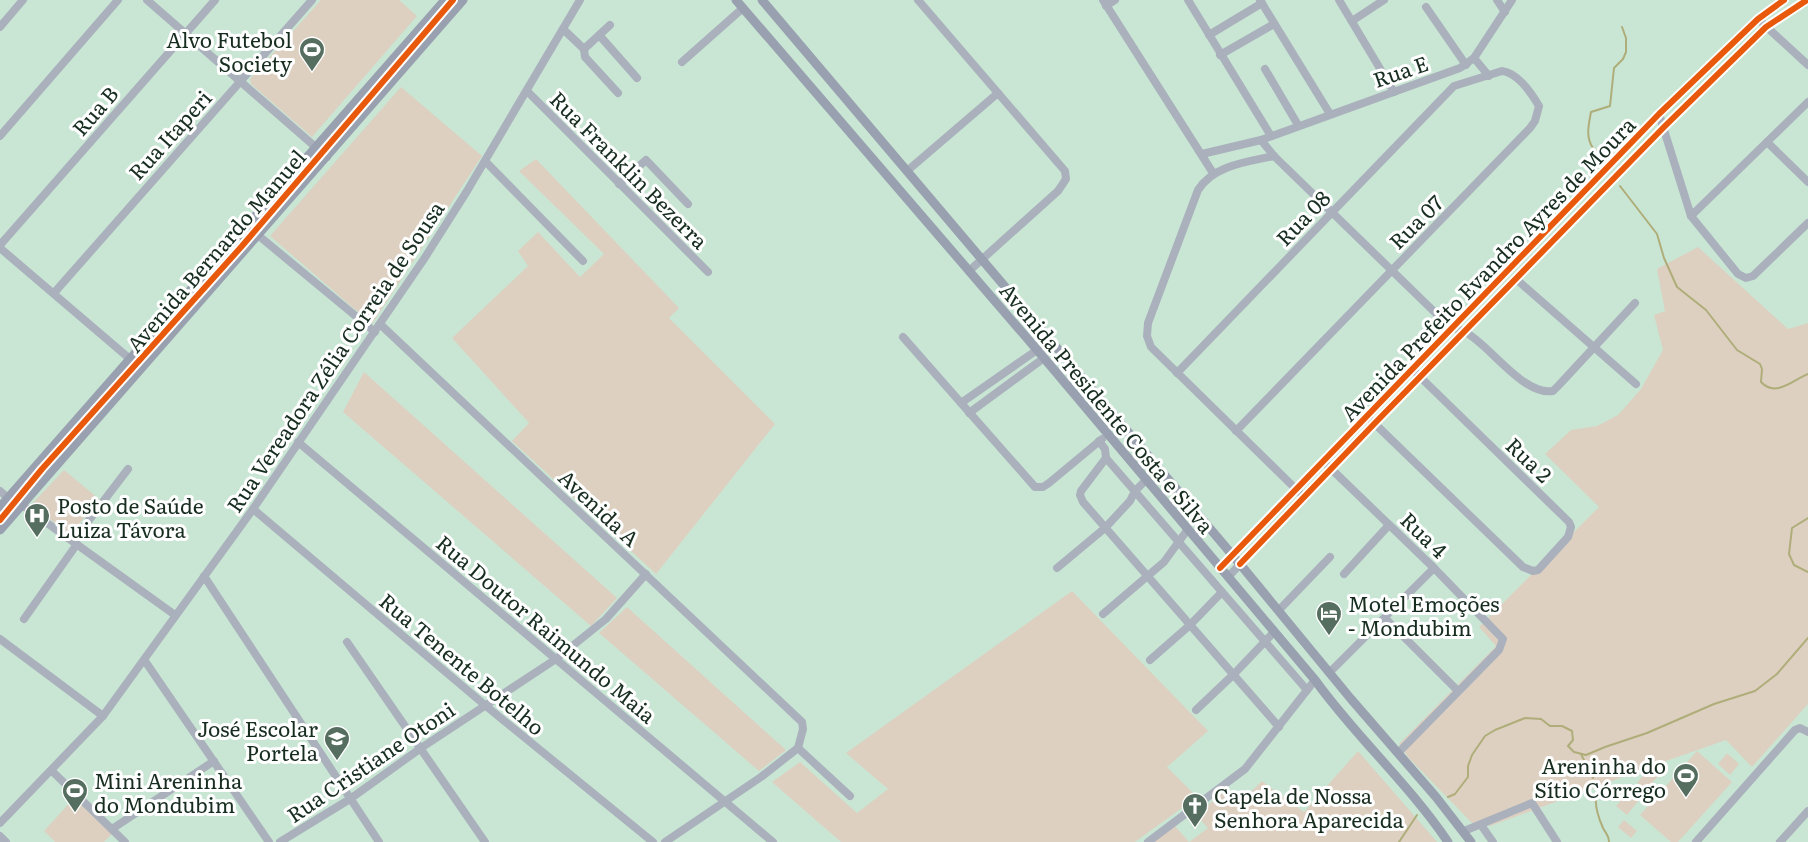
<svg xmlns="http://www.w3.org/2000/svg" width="1808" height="842" font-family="Literata,serif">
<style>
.green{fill:#ddd0c0}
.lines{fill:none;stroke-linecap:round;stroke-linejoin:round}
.stream{stroke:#afad7a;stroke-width:2}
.minor{stroke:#aab1bc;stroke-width:8}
.major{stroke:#99a0af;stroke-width:9}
.cycleway-casing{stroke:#fff;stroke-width:10}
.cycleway{stroke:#e8590c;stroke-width:6}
.labels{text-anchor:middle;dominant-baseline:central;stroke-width:6;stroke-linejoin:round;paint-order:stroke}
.poi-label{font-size:21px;fill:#172d20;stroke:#fff;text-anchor:start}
.street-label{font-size:21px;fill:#172d20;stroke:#fff}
</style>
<rect width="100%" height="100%" fill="#c9e6d4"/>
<g class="green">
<polygon points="321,0 399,0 417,16 312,137 251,84 250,79"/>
<polygon points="401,87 482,156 372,324 270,236"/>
<polygon points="536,159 679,308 669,318 775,424 656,574 512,441 529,423 452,338 528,266 518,251 538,232 580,277 604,254 519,171"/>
<polygon points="1698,247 1788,329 1808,323 1808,704 1752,767 1726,740 1652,766 1660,774 1646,790 1637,783 1650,767 1490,826 1472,823 1408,757 1399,744 1496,646 1479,627 1599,507 1545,454 1571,430 1597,426 1618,415 1641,389 1663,350 1654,315 1665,311 1657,269"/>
<polygon points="364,372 617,598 591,626 343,412"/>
<polygon points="64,470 99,499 72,533 69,533 31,505"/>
<polygon points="1072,591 1208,731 1167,767 1197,797 1135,842 841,842 772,782 800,762 857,813 888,789 846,753"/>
<polygon points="627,607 786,750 759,771 599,633"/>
<polygon points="1358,751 1437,842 1152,842 1175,826 1189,842 1208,828 1196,815 1225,791 1232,800 1250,793 1262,781 1304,812"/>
<polygon points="1697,751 1732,782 1678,842 1671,842 1640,815"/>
<polygon points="1727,753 1739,764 1730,775 1718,764"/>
<polygon points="1634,785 1644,794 1627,815 1616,806"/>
<polygon points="74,798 112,834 104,842 55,842 44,831"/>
<polygon points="1624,820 1637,831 1631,838 1618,827"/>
</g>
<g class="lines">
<g class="stream">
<path d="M 1605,157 C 1602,153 1597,152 1593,148 C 1585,137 1589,123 1591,112 L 1610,106 L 1614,68 L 1623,59 L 1626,52 L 1626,38 L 1622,27"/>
<path d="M 1620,186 L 1657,234 L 1664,258 L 1677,287 L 1706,310 L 1737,350 L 1760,364 L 1762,369 L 1761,382 C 1776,398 1793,380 1808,374"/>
<polyline points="1808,518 1792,528 1789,554 1794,565 1808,572"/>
<polyline points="1581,754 1593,778"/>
<path d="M 1596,784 L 1600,793 L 1599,797 L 1596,798 C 1595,808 1599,819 1603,828 C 1606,834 1609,835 1609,842"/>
<polyline points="1448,797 1455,794 1468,777 1468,766 1472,755 1485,736 1495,730 1525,718 1541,719 1550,726 1562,726 1572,731 1573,740 1568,746 1574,752 1586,755 1605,747 1647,733 1714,704 1755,691 1777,674 1808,638"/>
<polyline points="1399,842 1417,815"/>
</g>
<g class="minor">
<polyline points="147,0 327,157"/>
<polyline points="918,0 1065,171 1066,179 1058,191 969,271"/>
<polyline points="1103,0 1213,173"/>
<polyline points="1188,0 1271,136"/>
<polyline points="1260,0 1330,114"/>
<polyline points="1339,0 1394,92"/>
<polyline points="1497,0 1505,12"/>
<polyline points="1106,6 1115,0"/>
<polyline points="1426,7 1466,65"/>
<polyline points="1758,19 1808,65"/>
<polyline points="1352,21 1384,0"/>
<polyline points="0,27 23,0"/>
<polyline points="563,29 584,49 610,25"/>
<polyline points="1209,35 1262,3"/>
<polyline points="600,36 637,78"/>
<polyline points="584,49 585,57 618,93"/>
<polyline points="1220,55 1274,24"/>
<polyline points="1474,58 1489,76"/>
<polyline points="682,62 743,8"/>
<polyline points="1265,69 1298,125"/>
<polyline points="527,91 708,272"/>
<polyline points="1659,114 1691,216 1738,274 1746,278 1753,276 1808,223"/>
<polyline points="0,136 118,0"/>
<path d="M 1261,140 L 1274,156 L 1451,328 C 1455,329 1461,330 1465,332 C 1489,344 1523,396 1553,391 L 1559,385 L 1635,303"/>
<polyline points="1767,142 1808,182"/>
<polyline points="1202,154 1261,140 1460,68 1474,58 1512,0"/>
<path d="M 1274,156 C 1247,162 1214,165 1198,190 L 1148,323 L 1147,336 L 1151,347 L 1305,498"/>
<polyline points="485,161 583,261"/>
<polyline points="907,171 998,93"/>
<polyline points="619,184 646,160 688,204"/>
<polyline points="1691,216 1808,102"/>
<polyline points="259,236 375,332"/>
<polyline points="0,245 215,0"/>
<polyline points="0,248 130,359"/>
<polyline points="1516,279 1636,384"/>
<polyline points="54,293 312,0"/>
<polyline points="381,325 802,722 803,729 798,748 761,777 665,842"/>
<polyline points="903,337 1035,487 1043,487 1049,483 1102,439"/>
<path d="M 1177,373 L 1454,86 L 1502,71 C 1518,73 1532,94 1539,106 L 1535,121 L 1530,128 L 1236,431"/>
<polyline points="961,403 1037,350"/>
<polyline points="969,413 1044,358"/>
<polyline points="1372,421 1523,567 1533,571 1538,570 1568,537 1571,527 1569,522 1412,369"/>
<polyline points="1099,441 1105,449 1106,458 1307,690"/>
<polyline points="298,442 773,842"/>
<polyline points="1106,458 1081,491 1080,495 1083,502 1279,727"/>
<polyline points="1323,461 1434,568 1503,639 1499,650 1398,753"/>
<polyline points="0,491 8,498"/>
<polyline points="22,505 175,615"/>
<polyline points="253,509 486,706 653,842"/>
<polyline points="73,541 128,469"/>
<polyline points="1057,568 1105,528 1130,501 1135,491 1146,480"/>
<polyline points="1220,568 1659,114 1758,19 1784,0"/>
<polyline points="1344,574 1389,525"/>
<polyline points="204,576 379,842"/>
<polyline points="1228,577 1375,423 1664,127 1766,27 1807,0"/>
<polyline points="1279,610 1330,557"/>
<polyline points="1103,614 1164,562 1188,529"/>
<polyline points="1385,618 1457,690"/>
<polyline points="24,619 77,544"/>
<polyline points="0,639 103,716"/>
<polyline points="347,642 485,842"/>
<polyline points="1150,660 1190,625 1222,592"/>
<polyline points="145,661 269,842"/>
<polyline points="1329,673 1434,568"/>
<polyline points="1196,710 1234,674 1274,632"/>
<polyline points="798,748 850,796"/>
<polyline points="52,771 125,842"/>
<polyline points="0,823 103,716 253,509 424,259 467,191 580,0"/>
<polyline points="1481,825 1493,842"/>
<polyline points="112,829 214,761"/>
<polyline points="1464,831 1532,803 1557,842"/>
<polyline points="0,836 6,842"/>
<polyline points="280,842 350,799 421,748 556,659 606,619 646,574"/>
<polyline points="1148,842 1245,769 1315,680"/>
<polyline points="1696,842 1795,730 1800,728 1808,732"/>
<polyline points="1780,842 1808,811"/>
</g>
<g class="major">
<path d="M 736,0 L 1044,358 L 1315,680 C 1356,737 1409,784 1448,842"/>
<polyline points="762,0 1240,564 1351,699 1436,797 1471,842"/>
<polyline points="0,507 445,0"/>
<polyline points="0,530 463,0"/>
</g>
<defs>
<g id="cycleway">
<polyline points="0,520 42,469 242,246 453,0"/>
<polyline points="1240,564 1375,423 1664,127 1766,27 1807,0"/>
<polyline points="1220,568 1659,114 1758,19 1784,0"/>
</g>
</defs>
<use href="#cycleway" class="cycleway-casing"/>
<use href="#cycleway" class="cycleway"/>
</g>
<defs>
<symbol id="stadium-pin" viewBox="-11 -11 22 30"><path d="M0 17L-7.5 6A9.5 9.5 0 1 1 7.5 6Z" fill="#556e5f" stroke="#fff"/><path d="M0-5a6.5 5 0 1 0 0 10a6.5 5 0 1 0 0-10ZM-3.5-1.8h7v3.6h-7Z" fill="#fff"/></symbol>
<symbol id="hospital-pin" viewBox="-11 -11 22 30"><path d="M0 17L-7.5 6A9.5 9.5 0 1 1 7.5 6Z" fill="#556e5f" stroke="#fff"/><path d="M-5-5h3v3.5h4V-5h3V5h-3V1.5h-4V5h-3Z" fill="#fff"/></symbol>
<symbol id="hotel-pin" viewBox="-11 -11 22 30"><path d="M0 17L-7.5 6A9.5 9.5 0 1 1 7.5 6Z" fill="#556e5f" stroke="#fff"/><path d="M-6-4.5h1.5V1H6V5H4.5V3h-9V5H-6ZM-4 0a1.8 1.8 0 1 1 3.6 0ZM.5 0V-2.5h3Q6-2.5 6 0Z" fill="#fff"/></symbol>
<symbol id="school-pin" viewBox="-11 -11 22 30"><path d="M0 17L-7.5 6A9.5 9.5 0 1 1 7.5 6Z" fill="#556e5f" stroke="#fff"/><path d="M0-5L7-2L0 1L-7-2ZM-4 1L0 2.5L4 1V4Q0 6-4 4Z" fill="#fff"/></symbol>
<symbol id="church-pin" viewBox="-11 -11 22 30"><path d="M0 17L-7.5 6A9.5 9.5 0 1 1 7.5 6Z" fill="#556e5f" stroke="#fff"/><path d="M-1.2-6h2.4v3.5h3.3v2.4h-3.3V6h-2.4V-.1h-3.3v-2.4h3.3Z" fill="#fff"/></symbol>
</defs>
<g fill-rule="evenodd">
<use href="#stadium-pin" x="297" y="35" width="30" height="40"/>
<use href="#hospital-pin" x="22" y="501" width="30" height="40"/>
<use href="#hotel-pin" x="1314" y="599" width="30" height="40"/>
<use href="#school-pin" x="322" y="724" width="30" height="40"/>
<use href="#stadium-pin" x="1671" y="761" width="30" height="40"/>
<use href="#stadium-pin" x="60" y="776" width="30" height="40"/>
<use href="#church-pin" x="1180" y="791" width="30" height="40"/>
</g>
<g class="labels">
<g class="poi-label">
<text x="292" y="38" text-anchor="end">Alvo Futebol<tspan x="292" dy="24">Society</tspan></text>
<text x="57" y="504">Posto de Saúde<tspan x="57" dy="24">Luiza Távora</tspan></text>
<text x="1348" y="602">Motel Emoções<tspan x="1348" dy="24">- Mondubim</tspan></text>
<text x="318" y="727" text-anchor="end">José Escolar<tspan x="318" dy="24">Portela</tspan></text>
<text x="1666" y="764" text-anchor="end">Areninha do<tspan x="1666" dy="24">Sítio Córrego</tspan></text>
<text x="94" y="779">Mini Areninha<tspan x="94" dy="24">do Mondubim</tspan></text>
<text x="1214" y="794">Capela de Nossa<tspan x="1214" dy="24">Senhora Aparecida</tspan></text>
</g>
<g class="street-label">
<text transform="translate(1400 70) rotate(-19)">Rua E</text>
<text transform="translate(94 110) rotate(-49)">Rua B</text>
<text transform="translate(169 134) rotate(-48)">Rua Itaperi</text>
<text transform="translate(630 169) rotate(45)">Rua Franklin Bezerra</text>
<text transform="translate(1302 217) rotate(-46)">Rua 08</text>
<text transform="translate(1415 221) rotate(-45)">Rua 07</text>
<text transform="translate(215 250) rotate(-49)">Avenida Bernardo Manuel</text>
<text transform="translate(1487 268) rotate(-46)">Avenida Prefeito Evandro Ayres de Moura</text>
<text transform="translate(334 356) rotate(-56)">Rua Vereadora Zélia Correia de Sousa</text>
<text transform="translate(1108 407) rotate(50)">Avenida Presidente Costa e Silva</text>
<text transform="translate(1530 459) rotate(44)">Rua 2</text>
<text transform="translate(600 507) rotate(43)">Avenida A</text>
<text transform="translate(1425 534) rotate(44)">Rua 4</text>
<text transform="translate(547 628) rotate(40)">Rua Doutor Raimundo Maia</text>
<text transform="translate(463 663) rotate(40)">Rua Tenente Botelho</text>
<text transform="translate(370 761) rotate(-34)">Rua Cristiane Otoni</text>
</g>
</g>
</svg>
